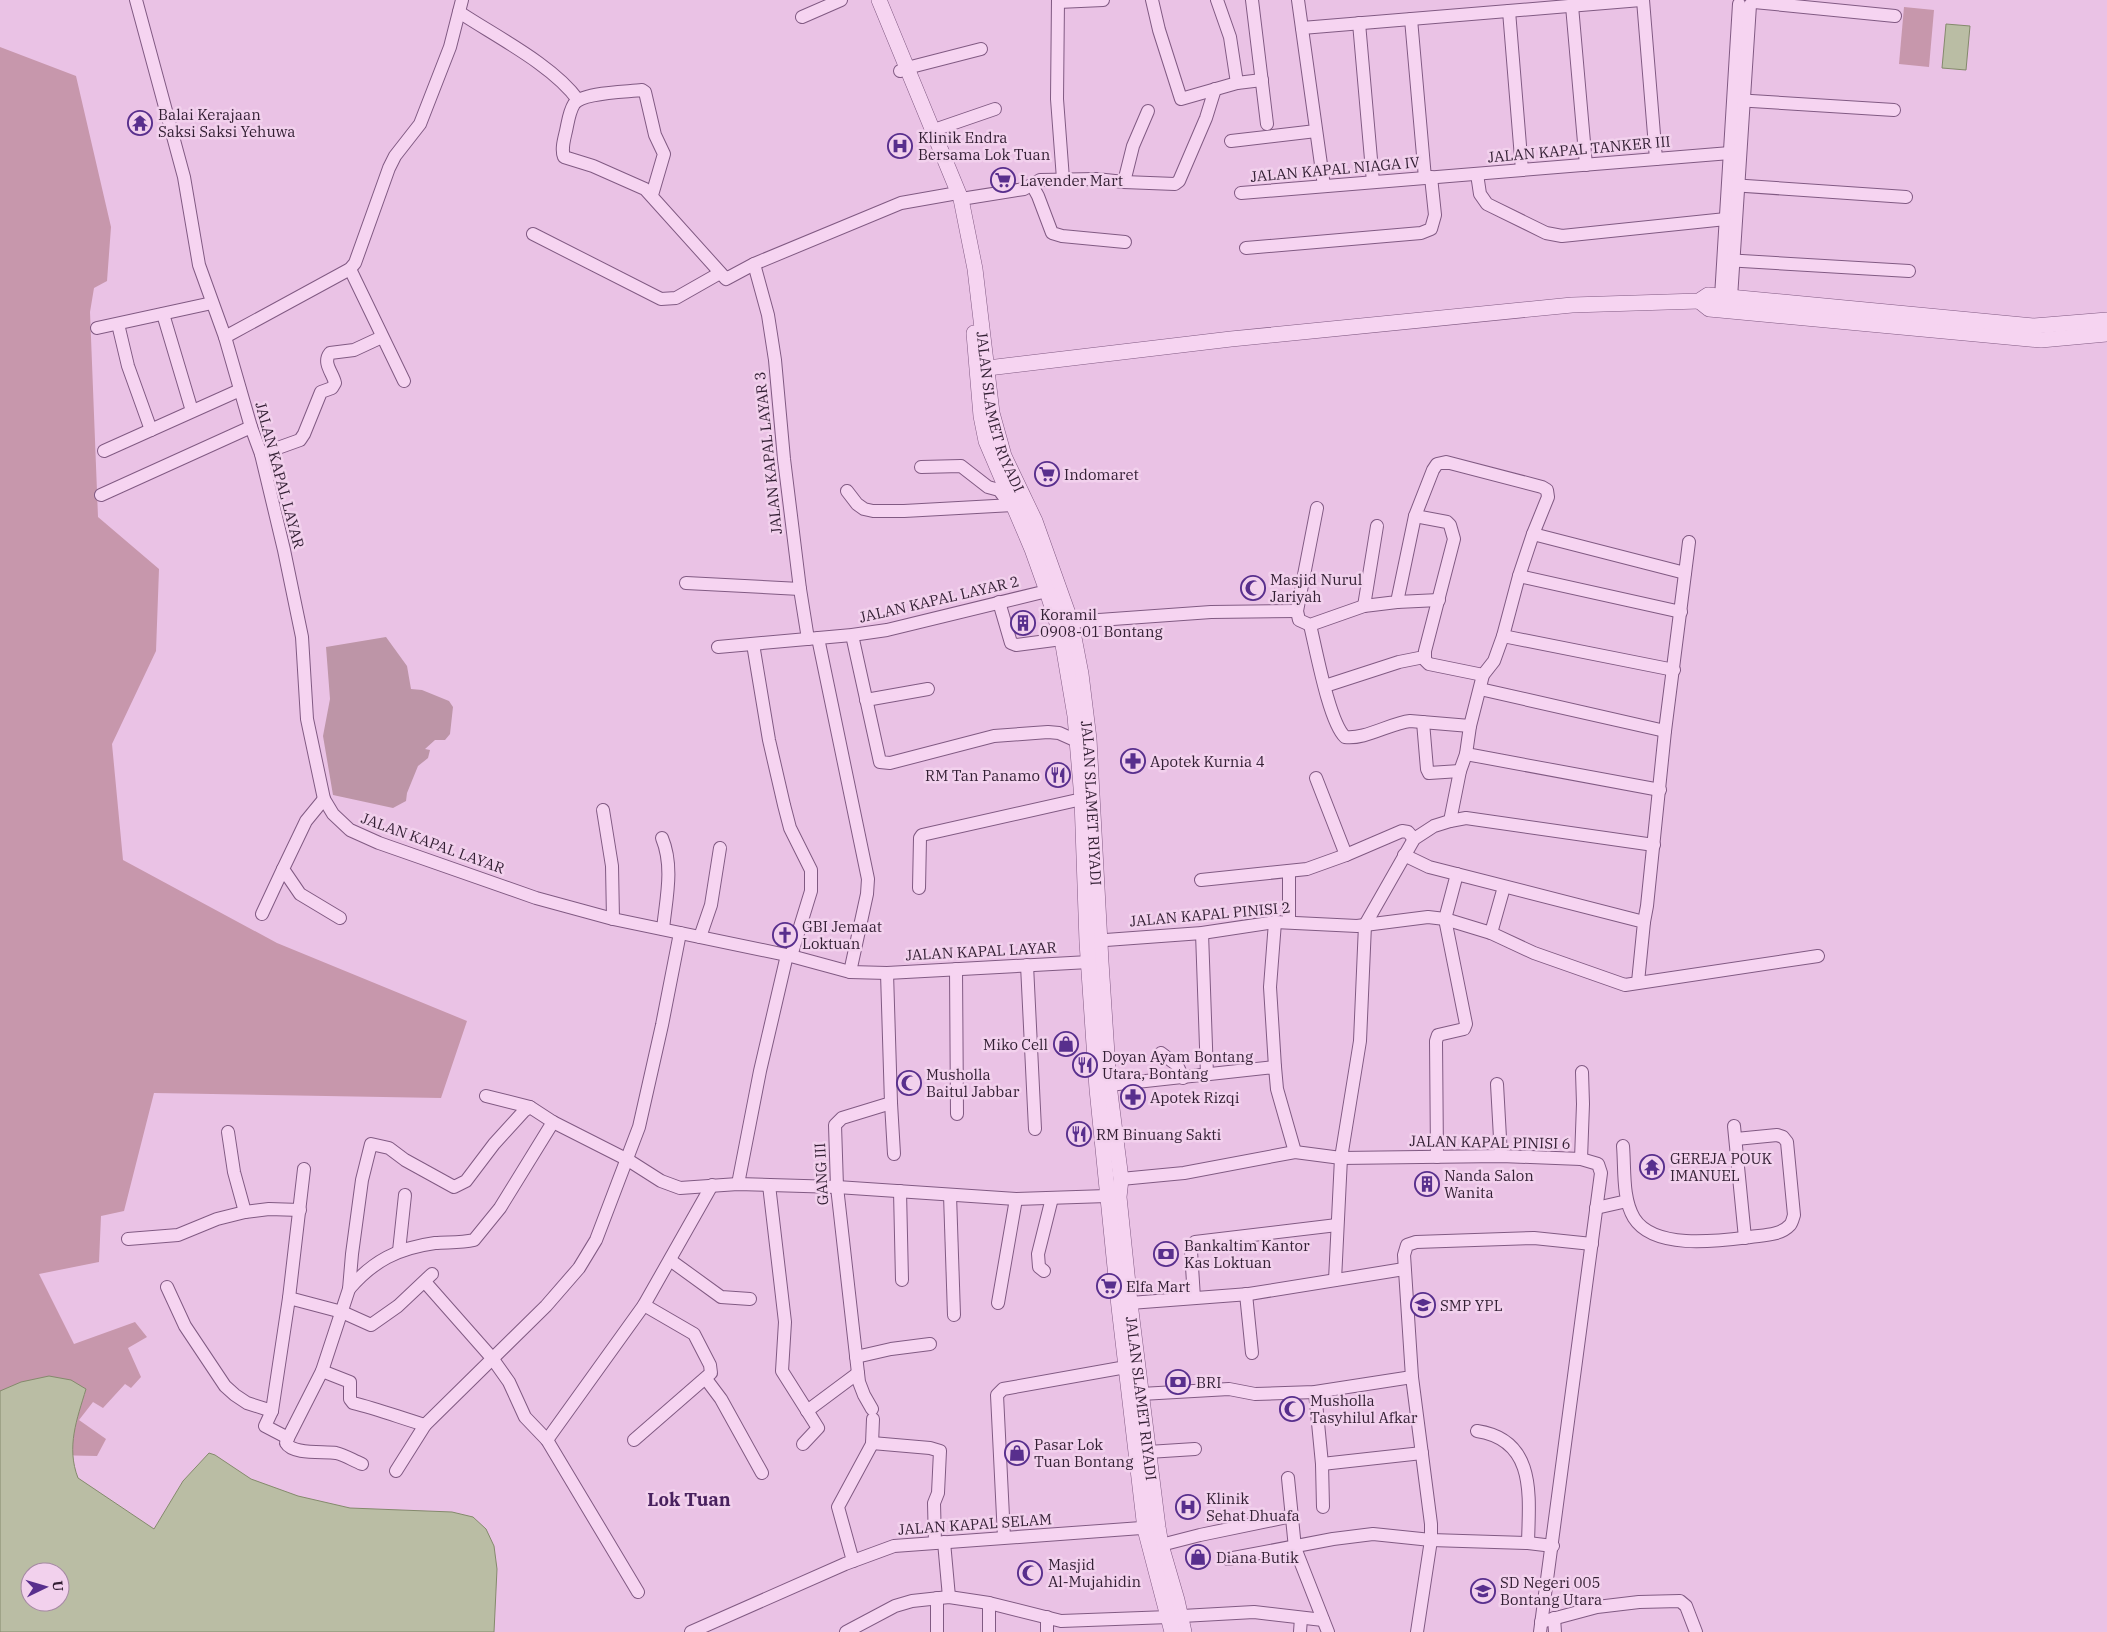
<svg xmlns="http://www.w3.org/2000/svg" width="2107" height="1632" font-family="'IBM Plex Serif',serif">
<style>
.green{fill:#c797ac}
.cemetery{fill:#bd95a7}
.water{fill:#babda4;stroke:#848a6c;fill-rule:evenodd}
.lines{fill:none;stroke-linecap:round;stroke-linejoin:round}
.minor-casing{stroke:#815a83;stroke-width:14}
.tertiary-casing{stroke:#815a83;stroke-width:16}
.minor{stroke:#f6d4f1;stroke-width:12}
.tertiary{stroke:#f6d4f1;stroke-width:15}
.labels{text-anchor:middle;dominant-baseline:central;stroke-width:5;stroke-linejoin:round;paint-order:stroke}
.poi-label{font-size:15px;fill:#321e33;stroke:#f2d1ed;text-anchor:start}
.street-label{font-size:15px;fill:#321e33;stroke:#f2d1ed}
.quarter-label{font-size:18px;font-weight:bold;fill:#48205d;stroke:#f2d1ed}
</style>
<rect width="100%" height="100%" fill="#eac2e5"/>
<g class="green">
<polygon points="1904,7 1934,10 1929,67 1899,64"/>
<polygon points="0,47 76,76 111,227 107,281 94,288 90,312 98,517 159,569 156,651 112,744 123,860 277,943 467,1021 441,1098 154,1093 124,1211 101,1216 99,1262 39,1274 74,1344 135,1322 147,1337 128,1348 141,1377 131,1388 125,1384 103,1408 93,1402 79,1420 106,1439 97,1456 51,1455 0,1556"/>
</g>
<polygon class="cemetery" points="386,637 407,666 411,689 422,690 449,701 453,707 450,734 445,740 435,740 425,749 430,750 428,758 418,766 407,793 406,801 393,808 333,795 323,736 330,699 326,647"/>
<g class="water">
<polygon points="1946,24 1970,26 1966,70 1942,68"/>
<path d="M 49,1376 L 71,1380 L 86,1389 C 77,1419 66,1447 78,1478 L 154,1529 L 183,1481 L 209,1453 L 215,1455 L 251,1479 L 298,1496 L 350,1508 L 452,1512 L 473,1517 L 486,1529 L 494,1546 L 497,1569 L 494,1632 L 0,1632 L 0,1391 L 21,1382 ZM 30,1572 L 60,1572 L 60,1602 L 30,1602 Z"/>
</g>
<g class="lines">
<defs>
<g id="minor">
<polyline points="136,0 184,177 199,265 225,337 251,427 261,454 284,550 302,637 307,719 324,799 333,814 350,830 379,843 536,898 613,919 791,956 850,972 887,973 1089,962"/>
<polyline points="1058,0 1057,99 1063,179"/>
<polyline points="1152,0 1159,30 1181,99 1237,83 1262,80"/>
<polyline points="1217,0 1230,37 1237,83"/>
<polyline points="1252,0 1267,124"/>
<polyline points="1298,0 1324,186"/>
<polyline points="1643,0 1656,159"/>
<polyline points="1058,2 1103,0"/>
<polyline points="1754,2 1895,16"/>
<polyline points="1572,6 1586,165"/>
<polyline points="1509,11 1522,170"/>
<path d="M 459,12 C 495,36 553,65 578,100"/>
<polyline points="802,17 841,0"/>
<polyline points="1411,19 1425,178"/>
<polyline points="1359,23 1373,182"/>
<polyline points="1302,28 1641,0"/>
<polyline points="900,71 907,68 981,49"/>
<polyline points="1735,100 1894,110"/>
<polyline points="934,130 995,109"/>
<polyline points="1231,141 1316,131"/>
<polyline points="1477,174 1480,194 1487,204 1546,233 1562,236 1726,219"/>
<polyline points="1124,182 1133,146 1148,111"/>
<polyline points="1032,185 1038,196 1052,233 1062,236 1125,242"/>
<polyline points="1731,185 1906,197"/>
<polyline points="1241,193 1730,153"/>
<path d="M 652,195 L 664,154 L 655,135 L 645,92 L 642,90 C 627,92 582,92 574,104 C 569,112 568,122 566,131 C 564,140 561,149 564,157 L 593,166 L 645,189 L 726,279 L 754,264 L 901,203 L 952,194"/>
<polyline points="961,199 1024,189 1040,180 1096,179 1124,182 1175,184 1179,181 1206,118 1215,89"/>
<polyline points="533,234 661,299 676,298 720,273"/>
<polyline points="1246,248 1421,233 1431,229 1435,215 1431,177"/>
<polyline points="1725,260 1909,271"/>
<polyline points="754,264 768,315 775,360 784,459 800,589 808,639"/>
<polyline points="350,269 404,381"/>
<polyline points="1721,297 1739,4"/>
<polyline points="1731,298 1750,5 1755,0"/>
<polyline points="163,314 192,411"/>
<polyline points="118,324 128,366 151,430"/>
<polyline points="97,328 212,303"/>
<polyline points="225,337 350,269 355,263 389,168 395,156 420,124 450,47 462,0"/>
<polyline points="104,451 240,390"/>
<path d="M 261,454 L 300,440 L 304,434 L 321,392 L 332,388 L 335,383 C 333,373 322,363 330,353 L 354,350 L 382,337"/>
<polyline points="921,467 961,466 988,487 999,490 1008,502"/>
<polyline points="847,491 857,504 864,509 873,511 904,511 1013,505"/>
<polyline points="101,495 251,427"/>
<polyline points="1317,508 1297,611 1299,620 1310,625 1364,606 1397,602 1415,516 1433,470 1437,464 1446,462 1542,487 1547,490 1548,497 1533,534 1519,576 1503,636 1494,661 1483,675 1470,726 1466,754 1460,771 1450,821"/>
<polyline points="1415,516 1447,522 1450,525 1454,539 1425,651 1425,660 1429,664 1483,675"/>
<polyline points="1533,534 1685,573"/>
<polyline points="1519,576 1681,612"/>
<polyline points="686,583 800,589"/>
<polyline points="999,602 1011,643 1016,645 1062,639"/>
<polyline points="1397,602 1439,600"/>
<polyline points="1364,606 1377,526"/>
<polyline points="1071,622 1211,612 1297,611"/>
<path d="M 1310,625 C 1316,649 1329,722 1345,737 C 1364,740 1391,723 1410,721 L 1470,726"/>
<polyline points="852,635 880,762 890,763 994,736 1048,732 1059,733 1077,741 1079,743"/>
<polyline points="1503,636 1674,670"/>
<polyline points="818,638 868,879 867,894 850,972"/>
<polyline points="753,644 769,740 784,805 790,828 811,870 811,891 791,956"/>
<polyline points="718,647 852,635 887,630 1047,591"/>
<polyline points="1325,686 1399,662 1424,657"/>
<polyline points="1480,689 1665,731"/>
<polyline points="866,700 928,689"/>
<polyline points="1423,722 1427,769 1429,773 1460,771"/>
<polyline points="1466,754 1660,790"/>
<polyline points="1316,778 1346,855"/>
<polyline points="324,799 306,821 283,869 300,894 340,918"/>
<polyline points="603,810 612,866 613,919"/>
<path d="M 662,838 C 674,867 666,899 663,929"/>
<polyline points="1404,855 1429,867 1644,922 1638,982"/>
<polyline points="1289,871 1289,922"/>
<polyline points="1201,880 1307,869 1346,855 1402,831 1408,832 1414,839"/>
<polyline points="919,888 920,838 922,835 1082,799"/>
<polyline points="262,914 283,869"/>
<polyline points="1644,922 1647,906 1665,731 1689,542"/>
<polyline points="1202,933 1207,1075"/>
<polyline points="1491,933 1504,887"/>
<polyline points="700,937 711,905 720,848"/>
<polyline points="1092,941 1202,933 1275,922 1357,926 1428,917 1445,919 1491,933 1534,953 1625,985 1818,956"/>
<polyline points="1027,965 1035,1129"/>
<polyline points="956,969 957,1114"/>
<polyline points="1161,1053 1177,1065 1183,1078"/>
<polyline points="1275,1067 1270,987 1275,922"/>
<polyline points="1497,1084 1501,1156"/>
<polyline points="1109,1085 1275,1067 1277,1089 1295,1152"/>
<polyline points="486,1096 530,1107"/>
<polyline points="891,1103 894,1154"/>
<polyline points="1734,1126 1745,1238"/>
<polyline points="228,1132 234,1172 245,1212"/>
<path d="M 1623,1146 C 1625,1169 1622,1198 1634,1218 C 1654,1250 1718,1241 1750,1237 C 1762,1235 1780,1236 1790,1225 C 1792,1223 1793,1218 1794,1215 L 1787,1142 L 1783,1137 L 1777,1135 L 1736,1139"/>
<polyline points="1437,1157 1436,1041 1438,1035 1464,1029 1466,1024 1445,919 1457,874"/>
<polyline points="1581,1159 1583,1104 1582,1072"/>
<polyline points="304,1169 289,1298 272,1411 265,1426 288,1438 322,1371 349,1289 352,1254 362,1180 371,1144 389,1148 405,1160 454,1187 466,1181 494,1144 524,1111 530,1107 553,1122 628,1160 661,1181 680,1188 738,1184 837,1187 1016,1199 1107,1196"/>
<polyline points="1121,1179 1184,1173 1295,1152 1341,1158 1501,1156 1581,1159 1598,1164 1601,1173 1540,1632"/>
<polyline points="738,1184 760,1071 787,955"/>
<polyline points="769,1185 785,1322 782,1371 818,1428 803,1444"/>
<polyline points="900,1191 902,1280"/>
<polyline points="950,1195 954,1315"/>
<polyline points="1596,1208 1627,1201"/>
<polyline points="128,1239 178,1235 217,1219 245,1212 269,1209 300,1210"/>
<polyline points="399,1251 405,1195"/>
<polyline points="670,1260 721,1297 750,1299"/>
<polyline points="1044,1271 1039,1267 1038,1254 1052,1198"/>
<polyline points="1335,1280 1341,1158 1360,1041 1365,925 1414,839 1434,826 1450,821 1466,818 1654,845"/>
<polyline points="425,1282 492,1358 509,1382 525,1417 547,1440 638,1592"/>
<polyline points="167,1287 185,1326 225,1386 235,1395 247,1403 272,1411"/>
<path d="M 349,1289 C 373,1261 398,1248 435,1243 C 448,1242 461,1243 474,1240 L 500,1208 L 553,1122"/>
<polyline points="1246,1294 1252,1353"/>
<polyline points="289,1298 342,1312 371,1325 398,1306 432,1274"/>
<polyline points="1194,1298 1191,1251 1192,1245 1195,1242 1337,1225"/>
<polyline points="998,1303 1016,1199"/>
<polyline points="1121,1306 1130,1303 1249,1294 1404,1269"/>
<polyline points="856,1357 891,1349 930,1344"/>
<path d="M 322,1371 L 350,1382 L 350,1399 L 353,1403 C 378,1409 401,1418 425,1425"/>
<polyline points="706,1379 721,1399 762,1473"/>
<polyline points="1315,1392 1322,1464 1323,1507"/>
<polyline points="1141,1394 1229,1389 1255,1394 1315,1392 1412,1377"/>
<polyline points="872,1409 864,1395 859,1382 837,1187 835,1125 842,1118 891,1103 887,973"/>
<polyline points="807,1411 858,1373"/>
<path d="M 1477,1431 C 1537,1440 1529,1497 1528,1543"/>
<path d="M 288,1438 L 286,1443 C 293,1455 324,1451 336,1453 C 345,1455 354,1461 362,1464"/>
<polyline points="547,1440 644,1305 712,1185"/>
<polyline points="634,1440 711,1373 710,1365 694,1334 644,1305"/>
<polyline points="872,1443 930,1448 940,1451 938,1493 934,1503 935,1543"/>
<polyline points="1148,1452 1195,1449"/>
<polyline points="1322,1464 1422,1453"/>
<polyline points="396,1471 425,1425 546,1306 579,1268 596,1240 639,1127 662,1025 680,933"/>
<polyline points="1288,1478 1295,1548 1328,1632"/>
<polyline points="1004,1537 997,1395 1003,1389 1126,1367"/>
<polyline points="944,1542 949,1597"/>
<polyline points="1161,1545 1200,1535 1292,1516"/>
<polyline points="1228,1559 1333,1539 1373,1534 1431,1540 1528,1543 1553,1546"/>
<polyline points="853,1561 838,1507 872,1444 873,1419"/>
<polyline points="937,1598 937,1632"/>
<polyline points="989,1603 989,1632"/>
<polyline points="1182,1616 1254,1612 1323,1620"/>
<polyline points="1554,1618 1555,1632"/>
<polyline points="1541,1622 1597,1607 1639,1602 1680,1601 1686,1606 1696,1632"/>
<polyline points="691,1632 845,1564 894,1546 1155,1527"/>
<polyline points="846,1632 895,1606 912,1601 949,1597 989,1603 1061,1621 1169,1617"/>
<polyline points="1047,1632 1047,1617"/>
<polyline points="1300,1632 1301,1618"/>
<polyline points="1417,1632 1431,1540 1431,1524 1412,1377 1404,1255 1407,1245 1416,1242 1534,1238 1592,1244"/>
</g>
<g id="tertiary">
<path id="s1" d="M 879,0 L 961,199 L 975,269 L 992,413 L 1004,456 L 1035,521 L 1071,622 L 1081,674 L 1089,739 L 1101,962 L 1109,1085 L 1121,1179 L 1119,1197 L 1130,1303 L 1158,1527 L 1161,1545 L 1177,1600 L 1184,1632"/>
<polyline points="1699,301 1709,309 1720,310 2041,340 2107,334"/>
<polyline points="974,333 981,416 986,441 1032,549 1047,591 1062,639 1075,716 1082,799 1087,942 1097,1089 1119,1307 1145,1529 1172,1632"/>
<polyline points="988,368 1231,339 1572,305 1699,301 1708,295 2034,326 2107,320"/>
</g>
</defs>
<use href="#minor" class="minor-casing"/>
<use href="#tertiary" class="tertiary-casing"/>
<use href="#minor" class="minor"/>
<use href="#tertiary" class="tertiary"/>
</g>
<defs>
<symbol id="temple-ring" viewBox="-11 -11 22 22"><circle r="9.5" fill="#f2d1ed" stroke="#582f8d" stroke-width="1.5"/><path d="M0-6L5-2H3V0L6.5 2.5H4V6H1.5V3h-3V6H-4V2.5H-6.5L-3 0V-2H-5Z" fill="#582f8d"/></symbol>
<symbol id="hospital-ring" viewBox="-11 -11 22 22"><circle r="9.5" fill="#f2d1ed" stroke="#582f8d" stroke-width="1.5"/><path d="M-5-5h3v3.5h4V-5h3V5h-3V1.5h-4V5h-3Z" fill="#582f8d"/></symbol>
<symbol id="supermarket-ring" viewBox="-11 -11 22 22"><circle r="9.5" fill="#f2d1ed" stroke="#582f8d" stroke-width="1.5"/><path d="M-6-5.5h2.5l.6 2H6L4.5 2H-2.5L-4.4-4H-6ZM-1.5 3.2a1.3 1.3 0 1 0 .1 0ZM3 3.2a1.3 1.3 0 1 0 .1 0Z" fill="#582f8d"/></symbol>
<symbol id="mosque-ring" viewBox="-11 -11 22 22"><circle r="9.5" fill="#f2d1ed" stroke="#582f8d" stroke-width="1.5"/><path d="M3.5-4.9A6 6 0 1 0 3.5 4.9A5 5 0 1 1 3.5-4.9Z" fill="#582f8d"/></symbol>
<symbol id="building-ring" viewBox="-11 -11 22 22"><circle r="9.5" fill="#f2d1ed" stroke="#582f8d" stroke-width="1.5"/><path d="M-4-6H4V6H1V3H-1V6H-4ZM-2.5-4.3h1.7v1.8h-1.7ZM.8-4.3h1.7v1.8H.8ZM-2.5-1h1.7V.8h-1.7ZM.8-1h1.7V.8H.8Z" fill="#582f8d"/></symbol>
<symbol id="pharmacy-ring" viewBox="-11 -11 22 22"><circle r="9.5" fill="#f2d1ed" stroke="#582f8d" stroke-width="1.5"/><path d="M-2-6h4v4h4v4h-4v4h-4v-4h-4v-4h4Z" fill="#582f8d"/></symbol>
<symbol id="restaurant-ring" viewBox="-11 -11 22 22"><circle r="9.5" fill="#f2d1ed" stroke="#582f8d" stroke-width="1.5"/><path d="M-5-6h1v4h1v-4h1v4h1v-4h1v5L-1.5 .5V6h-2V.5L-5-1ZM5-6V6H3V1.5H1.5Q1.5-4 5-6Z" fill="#582f8d"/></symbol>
<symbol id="church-ring" viewBox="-11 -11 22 22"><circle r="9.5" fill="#f2d1ed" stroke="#582f8d" stroke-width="1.5"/><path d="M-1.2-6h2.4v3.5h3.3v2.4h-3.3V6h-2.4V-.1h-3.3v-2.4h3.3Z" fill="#582f8d"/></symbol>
<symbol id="shop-ring" viewBox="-11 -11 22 22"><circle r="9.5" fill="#f2d1ed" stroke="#582f8d" stroke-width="1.5"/><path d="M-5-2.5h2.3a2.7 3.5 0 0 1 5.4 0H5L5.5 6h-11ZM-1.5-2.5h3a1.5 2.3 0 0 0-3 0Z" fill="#582f8d"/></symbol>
<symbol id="bank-ring" viewBox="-11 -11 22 22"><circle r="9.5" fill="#f2d1ed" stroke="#582f8d" stroke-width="1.5"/><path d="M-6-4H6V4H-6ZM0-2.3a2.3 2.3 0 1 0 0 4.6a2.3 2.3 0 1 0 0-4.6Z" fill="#582f8d"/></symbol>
<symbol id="school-ring" viewBox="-11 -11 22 22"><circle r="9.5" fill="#f2d1ed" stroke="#582f8d" stroke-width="1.5"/><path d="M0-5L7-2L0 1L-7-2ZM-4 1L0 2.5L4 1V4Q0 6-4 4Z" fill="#582f8d"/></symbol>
</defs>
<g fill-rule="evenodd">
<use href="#temple-ring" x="126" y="109" width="28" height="28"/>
<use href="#hospital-ring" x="886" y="132" width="28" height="28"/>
<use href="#supermarket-ring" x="989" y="166" width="28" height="28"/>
<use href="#supermarket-ring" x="1033" y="460" width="28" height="28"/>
<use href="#mosque-ring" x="1239" y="574" width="28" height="28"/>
<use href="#building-ring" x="1009" y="609" width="28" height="28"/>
<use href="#pharmacy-ring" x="1119" y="747" width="28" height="28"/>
<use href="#restaurant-ring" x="1044" y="761" width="28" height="28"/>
<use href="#church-ring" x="771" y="921" width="28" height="28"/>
<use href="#shop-ring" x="1052" y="1030" width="28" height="28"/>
<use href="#restaurant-ring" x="1071" y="1051" width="28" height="28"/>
<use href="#mosque-ring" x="895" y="1069" width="28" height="28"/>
<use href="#pharmacy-ring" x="1119" y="1083" width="28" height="28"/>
<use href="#restaurant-ring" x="1065" y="1120" width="28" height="28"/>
<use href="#temple-ring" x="1638" y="1153" width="28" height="28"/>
<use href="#building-ring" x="1413" y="1170" width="28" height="28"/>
<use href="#bank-ring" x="1152" y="1240" width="28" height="28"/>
<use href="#supermarket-ring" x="1095" y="1272" width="28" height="28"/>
<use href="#school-ring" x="1409" y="1291" width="28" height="28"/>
<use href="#bank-ring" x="1164" y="1368" width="28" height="28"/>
<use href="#mosque-ring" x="1278" y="1395" width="28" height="28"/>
<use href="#shop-ring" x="1003" y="1439" width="28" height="28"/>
<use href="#hospital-ring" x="1174" y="1493" width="28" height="28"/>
<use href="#shop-ring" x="1184" y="1543" width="28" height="28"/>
<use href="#mosque-ring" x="1016" y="1559" width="28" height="28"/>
<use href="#school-ring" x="1469" y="1577" width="28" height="28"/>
</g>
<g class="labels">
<g class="poi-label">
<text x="158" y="114">Balai Kerajaan<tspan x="158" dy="17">Saksi Saksi Yehuwa</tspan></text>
<text x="918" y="137">Klinik Endra<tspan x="918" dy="17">Bersama Lok Tuan</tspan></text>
<text x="1020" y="180">Lavender Mart</text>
<text x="1064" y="474">Indomaret</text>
<text x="1270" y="579">Masjid Nurul<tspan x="1270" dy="17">Jariyah</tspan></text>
<text x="1040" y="614">Koramil<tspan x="1040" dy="17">0908-01 Bontang</tspan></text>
<text x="1150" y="761">Apotek Kurnia 4</text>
<text x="1040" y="775" text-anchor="end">RM Tan Panamo</text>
<text x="802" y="926">GBI Jemaat<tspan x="802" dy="17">Loktuan</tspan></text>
<text x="1048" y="1044" text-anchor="end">Miko Cell</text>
<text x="1102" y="1056">Doyan Ayam Bontang<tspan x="1102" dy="17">Utara, Bontang</tspan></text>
<text x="926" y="1074">Musholla<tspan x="926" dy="17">Baitul Jabbar</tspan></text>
<text x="1150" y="1097">Apotek Rizqi</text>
<text x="1096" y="1134">RM Binuang Sakti</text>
<text x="1670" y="1158">GEREJA POUK<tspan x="1670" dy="17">IMANUEL</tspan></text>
<text x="1444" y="1175">Nanda Salon<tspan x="1444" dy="17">Wanita</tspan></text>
<text x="1184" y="1245">Bankaltim Kantor<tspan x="1184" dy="17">Kas Loktuan</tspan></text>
<text x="1126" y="1286">Elfa Mart</text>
<text x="1440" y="1305">SMP YPL</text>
<text x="1196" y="1382">BRI</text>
<text x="1310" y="1400">Musholla<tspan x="1310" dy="17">Tasyhilul Afkar</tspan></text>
<text x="1034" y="1444">Pasar Lok<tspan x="1034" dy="17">Tuan Bontang</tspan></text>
<text x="1206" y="1498">Klinik<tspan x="1206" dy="17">Sehat Dhuafa</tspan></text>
<text x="1216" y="1557">Diana Butik</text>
<text x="1048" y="1564">Masjid<tspan x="1048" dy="17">Al-Mujahidin</tspan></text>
<text x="1500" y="1582">SD Negeri 005<tspan x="1500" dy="17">Bontang Utara</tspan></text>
</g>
<g class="street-label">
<text transform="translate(1579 149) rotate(-5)">JALAN KAPAL TANKER III</text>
<text transform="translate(1335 169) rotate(-5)">JALAN KAPAL NIAGA IV</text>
<text stroke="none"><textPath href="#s1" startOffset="432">JALAN SLAMET RIYADI</textPath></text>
<text transform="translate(768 453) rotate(-96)">JALAN KAPAL LAYAR 3</text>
<text transform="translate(280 475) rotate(75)">JALAN KAPAL LAYAR</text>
<text transform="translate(939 599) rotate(-13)">JALAN KAPAL LAYAR 2</text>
<text stroke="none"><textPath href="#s1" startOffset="838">JALAN SLAMET RIYADI</textPath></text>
<text transform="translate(433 843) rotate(20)">JALAN KAPAL LAYAR</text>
<text transform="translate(1210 914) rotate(-5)">JALAN KAPAL PINISI 2</text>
<text transform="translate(981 951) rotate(-3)">JALAN KAPAL LAYAR</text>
<text transform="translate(1490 1142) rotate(1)">JALAN KAPAL PINISI 6</text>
<text transform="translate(821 1174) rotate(-93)">GANG III</text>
<text stroke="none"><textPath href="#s1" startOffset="1436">JALAN SLAMET RIYADI</textPath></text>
<text transform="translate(975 1524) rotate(-4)">JALAN KAPAL SELAM</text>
</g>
<g class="quarter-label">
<text x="689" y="1499">Lok Tuan</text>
</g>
</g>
<g transform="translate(45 1587) rotate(85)"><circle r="24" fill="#f2d1ed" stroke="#a589a3"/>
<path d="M0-4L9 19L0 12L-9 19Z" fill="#582f8d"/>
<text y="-8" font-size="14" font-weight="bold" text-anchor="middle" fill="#321e33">U</text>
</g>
</svg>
